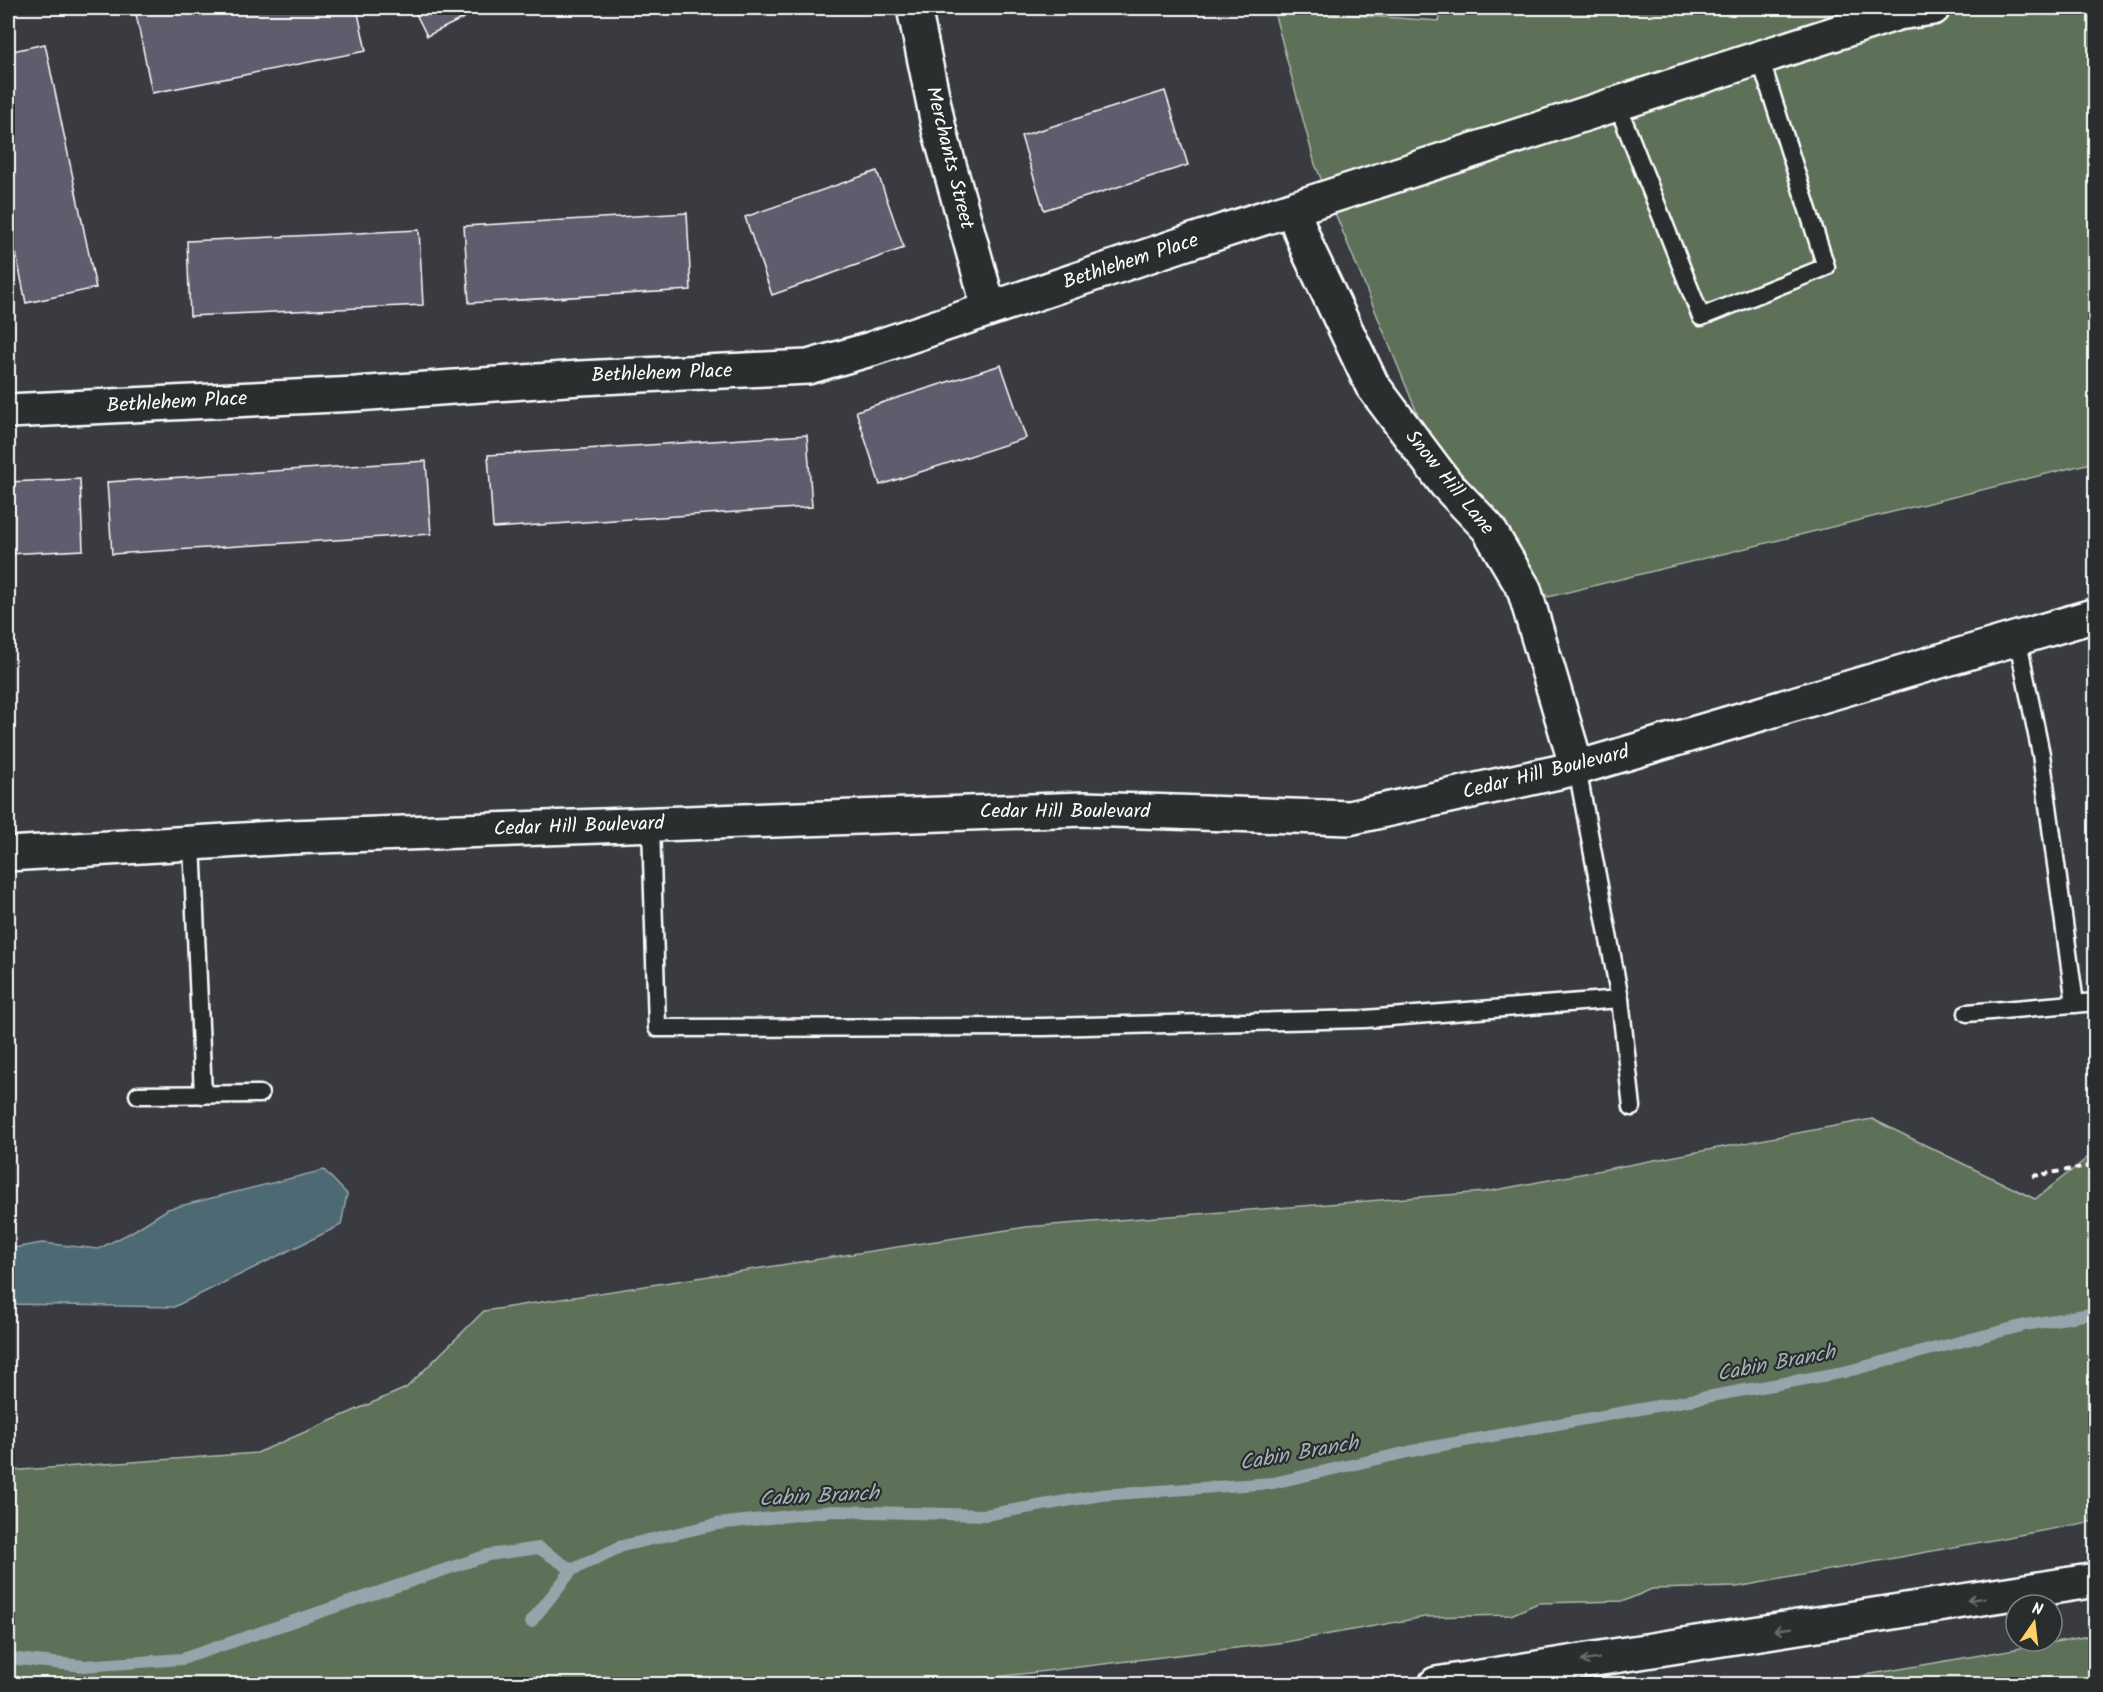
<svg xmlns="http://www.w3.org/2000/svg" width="2103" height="1692" font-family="Kalam,sans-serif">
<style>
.green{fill:#5d6f59;stroke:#aeb7ac;stroke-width:1.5}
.water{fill:#4e6973;stroke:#95a5ab;stroke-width:1.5}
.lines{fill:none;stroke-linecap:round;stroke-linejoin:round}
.stream{stroke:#95a5ab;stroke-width:12}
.building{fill:#5f5b6d;stroke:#fff;stroke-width:1.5}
.lane-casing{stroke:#fff;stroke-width:21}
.street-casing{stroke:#fff;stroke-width:38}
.highway-casing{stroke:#fff;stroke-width:38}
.path{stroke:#fff;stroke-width:4;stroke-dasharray:6 4.5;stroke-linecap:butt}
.lane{stroke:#2a2d2e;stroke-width:16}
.street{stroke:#2a2d2e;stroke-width:33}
.highway{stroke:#2a2d2e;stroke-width:33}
.oneway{stroke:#6a6c6d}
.labels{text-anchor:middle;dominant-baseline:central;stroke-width:4.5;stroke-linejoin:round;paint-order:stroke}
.street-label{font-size:20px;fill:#fff;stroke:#2a2d2e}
.water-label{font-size:21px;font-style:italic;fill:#a6b4b9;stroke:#2a2d2e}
</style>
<rect width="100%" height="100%" fill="#3a3b41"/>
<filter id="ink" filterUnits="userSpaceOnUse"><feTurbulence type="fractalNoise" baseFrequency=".0167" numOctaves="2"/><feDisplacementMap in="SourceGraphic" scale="12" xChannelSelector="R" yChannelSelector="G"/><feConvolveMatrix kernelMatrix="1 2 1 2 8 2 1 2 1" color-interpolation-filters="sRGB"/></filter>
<g filter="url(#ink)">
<g class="green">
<polygon points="1273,8 1324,8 1326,13 1439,21 1443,8 2095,8 2095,462 1548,597 1495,542 1429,442 1315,164"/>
<polygon points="1872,1119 2035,1199 2095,1152 2095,1521 1737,1587 1652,1589 1624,1601 1538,1603 1511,1615 1425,1617 1285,1642 939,1684 8,1684 8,1471 257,1453 406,1388 484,1311 1026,1227 1485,1192"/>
<polygon points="2095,1635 2095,1684 1814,1684"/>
</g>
<polygon class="water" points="324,1170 347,1194 341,1225 174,1307 8,1304 8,1249 42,1243 98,1249 130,1233 168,1209"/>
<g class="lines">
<g class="stream">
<polyline points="531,1622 572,1570 622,1546 717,1524 833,1511 985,1515 1101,1495 1273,1483 1421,1449 1844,1372 2025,1325 2096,1313"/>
<polyline points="8,1658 84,1666 182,1659 488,1555 539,1548 572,1570"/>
</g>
</g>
<g class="building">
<polygon points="145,8 357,8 366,51 152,93 135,9"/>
<polygon points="413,8 484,8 427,36"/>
<polygon points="45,44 96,288 26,303 8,213 8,52"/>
<polygon points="1165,91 1188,165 1044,210 1021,136"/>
<polygon points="877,171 904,248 772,295 745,217"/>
<polygon points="687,213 691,290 469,303 464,226"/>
<polygon points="419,230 423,305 190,316 187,241"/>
<polygon points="1001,365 1026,438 880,485 856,411"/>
<polygon points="807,435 812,507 493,528 488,455"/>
<polygon points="426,461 431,534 112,554 107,482"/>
<polygon points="80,479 83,550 8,554 8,482"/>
</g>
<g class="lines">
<defs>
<g id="lane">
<polyline points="1617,104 1701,317 1826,267 1760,58"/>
<polyline points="2017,637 2041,754 2075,1004"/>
<polyline points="1577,768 1620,999 1632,1107"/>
<polyline points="651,824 657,1028 1044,1027 1365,1019 1620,999"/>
<polyline points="192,843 203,1095"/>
<polyline points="1967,1013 2096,1002"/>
<polyline points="138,1095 260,1094"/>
</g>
<g id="street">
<polyline points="914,8 939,129 989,308"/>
<polyline points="1293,210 1308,250 1372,385 1446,484 1488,528 1524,589 1577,768"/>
<polyline points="8,411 356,394 580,378 808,367 871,349 1183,244 1898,13 1933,8"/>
<polyline points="8,854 291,837 1084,809 1349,818 1577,768 2096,615"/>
</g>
<polyline id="highway" points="1436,1684 2096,1580"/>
</defs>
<use href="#lane" class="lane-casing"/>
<use href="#street" class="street-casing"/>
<use href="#highway" class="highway-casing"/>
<polyline class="path" points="2033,1176 2096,1165"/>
<use href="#lane" class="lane"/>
<use href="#street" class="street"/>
<use href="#highway" class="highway"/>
</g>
<defs><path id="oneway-shaft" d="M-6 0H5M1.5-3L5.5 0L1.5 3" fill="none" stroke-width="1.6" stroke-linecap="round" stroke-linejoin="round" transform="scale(1.5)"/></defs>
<g class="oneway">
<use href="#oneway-shaft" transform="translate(1976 1599) rotate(171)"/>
<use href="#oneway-shaft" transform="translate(1783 1629) rotate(171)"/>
<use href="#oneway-shaft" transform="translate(1590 1660) rotate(171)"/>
</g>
</g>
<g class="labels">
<g class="street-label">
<text transform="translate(949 158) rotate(76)">Merchants Street</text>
<text transform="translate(1131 262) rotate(-18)">Bethlehem Place</text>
<text transform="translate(662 374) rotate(-2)">Bethlehem Place</text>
<text transform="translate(177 403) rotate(-3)">Bethlehem Place</text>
<text transform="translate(1449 483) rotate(51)">Snow Hill Lane</text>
<text transform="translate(1546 773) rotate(-14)">Cedar Hill Boulevard</text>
<text x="1065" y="812">Cedar Hill Boulevard</text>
<text transform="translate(579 827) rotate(-2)">Cedar Hill Boulevard</text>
</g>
<g class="water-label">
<text transform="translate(1776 1364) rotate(-11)">Cabin Branch</text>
<text transform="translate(1299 1454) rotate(-10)">Cabin Branch</text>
<text transform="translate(819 1497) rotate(-3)">Cabin Branch</text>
</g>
</g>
<rect width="2103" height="1692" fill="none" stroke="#2a2d2e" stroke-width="30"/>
<rect x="15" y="15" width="2073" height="1662" fill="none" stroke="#fff" stroke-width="2" filter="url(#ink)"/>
<g transform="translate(2034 1623) rotate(14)"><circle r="28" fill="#2a2d2e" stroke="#7f8182" stroke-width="1.5"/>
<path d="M0-4.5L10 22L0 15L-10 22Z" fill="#ffd166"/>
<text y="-9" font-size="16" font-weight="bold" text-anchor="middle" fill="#ffffff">N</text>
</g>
</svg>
